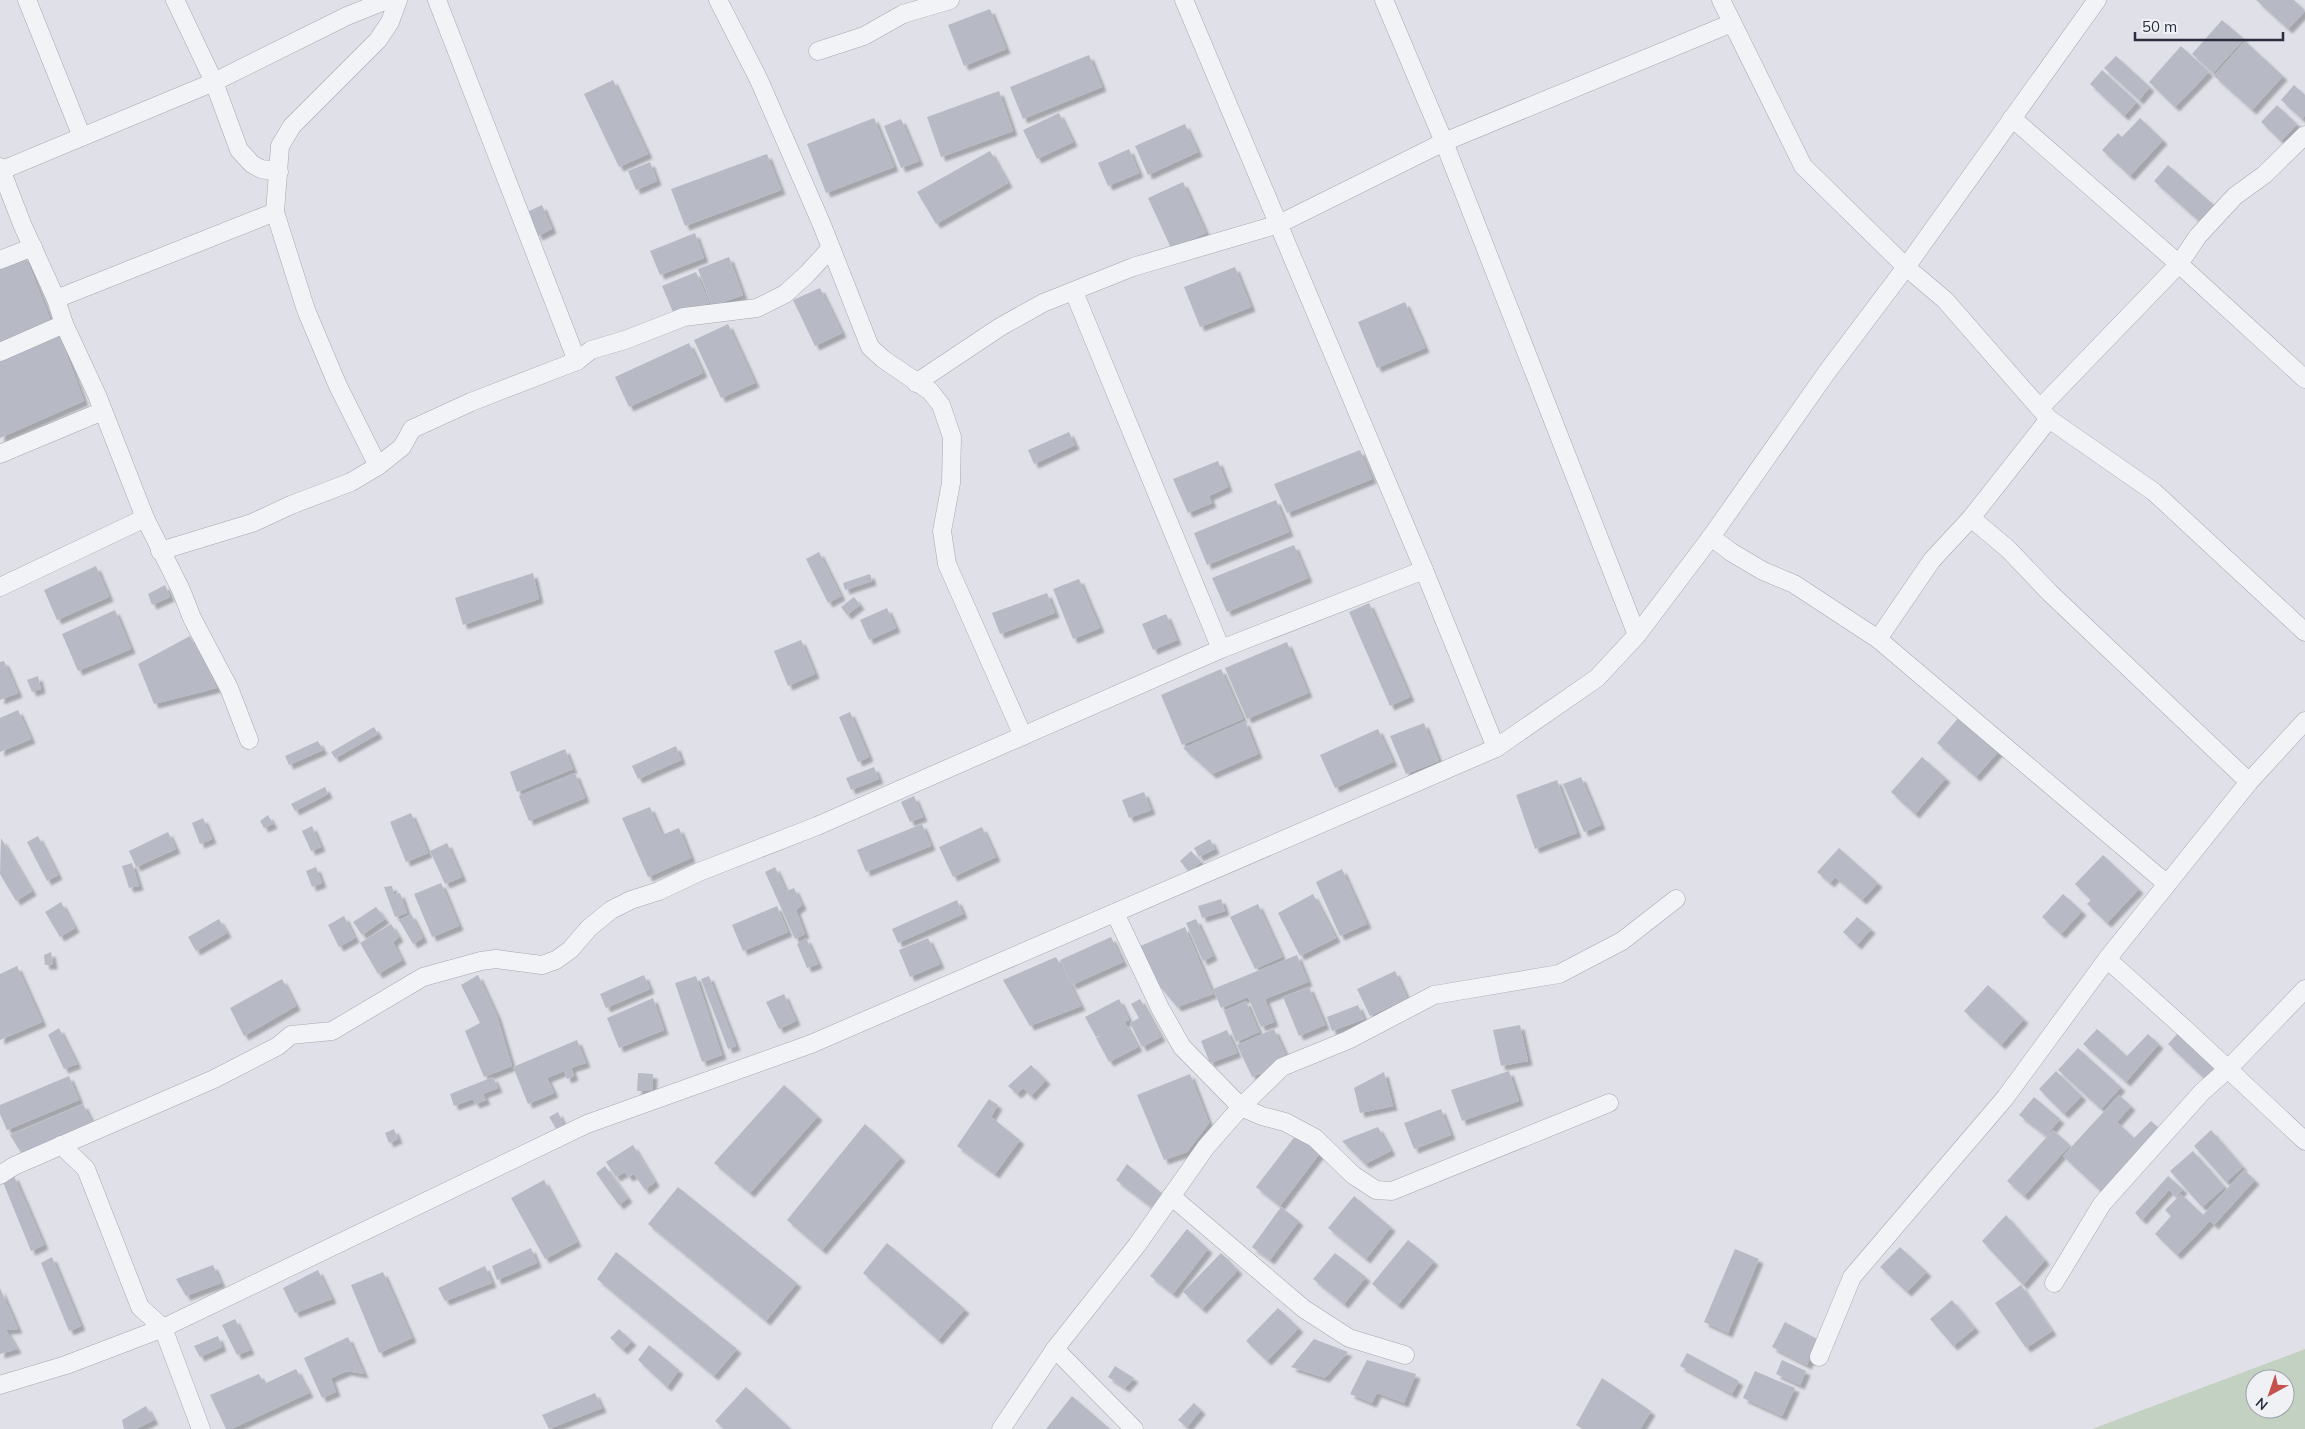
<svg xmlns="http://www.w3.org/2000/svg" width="2305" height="1429" font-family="Mulish,sans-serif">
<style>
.green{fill:#c2d1c1;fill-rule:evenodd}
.building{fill:#b7bac4;filter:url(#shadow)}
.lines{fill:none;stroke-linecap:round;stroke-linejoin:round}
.minor-casing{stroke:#a5a7b2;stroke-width:19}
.minor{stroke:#f2f3f6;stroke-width:18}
</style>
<defs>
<filter id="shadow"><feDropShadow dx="4.5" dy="4.5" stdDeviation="1" flood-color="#0004"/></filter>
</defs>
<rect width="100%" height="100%" fill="#e0e1e8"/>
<path class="green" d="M 2305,1349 L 2305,1429 L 2092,1429 ZM 2255,1379 L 2285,1379 L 2285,1409 L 2255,1409 Z"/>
<g class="building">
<polygon points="2256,0 2294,0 2305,11 2288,29"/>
<polygon points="990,9 1006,49 964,66 948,25"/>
<polygon points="2222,20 2244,39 2213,73 2192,54"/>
<polygon points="2245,41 2283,76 2252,110 2214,76"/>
<polygon points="2181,46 2209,72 2175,107 2149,82"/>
<polygon points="1089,55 1102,87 1023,119 1010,87"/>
<polygon points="2116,56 2150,87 2139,100 2104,68"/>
<polygon points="2102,70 2137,102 2124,116 2090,84"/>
<polygon points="613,80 648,154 619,167 584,94"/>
<polygon points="2294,85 2305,95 2305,115 2302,119 2281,100"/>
<polygon points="999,91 1013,131 941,157 927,117"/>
<polygon points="2277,105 2297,124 2281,141 2261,122"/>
<polygon points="1059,113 1073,142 1037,159 1023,130"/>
<polygon points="874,118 894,167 826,193 807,144"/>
<polygon points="2140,118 2163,140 2130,176 2102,150 2118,133 2122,137"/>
<polygon points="901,119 919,161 901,168 884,126"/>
<polygon points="1185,124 1198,152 1148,175 1135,146"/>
<polygon points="1129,149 1139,173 1108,186 1098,163"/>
<polygon points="990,151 1008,183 936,224 917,192"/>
<polygon points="767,154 781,190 685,226 671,189"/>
<polygon points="650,162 657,181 636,190 628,171"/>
<polygon points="2168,165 2214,205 2200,222 2154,181"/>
<polygon points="1183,182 1206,233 1171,248 1148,198"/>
<polygon points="542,205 552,229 538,236 527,212"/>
<polygon points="695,233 704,258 660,275 650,251"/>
<polygon points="25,255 52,324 0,346 0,266"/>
<polygon points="729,257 743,295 712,306 698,269"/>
<polygon points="1235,267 1251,307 1200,327 1184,287"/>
<polygon points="696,272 709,303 675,317 662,286"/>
<polygon points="820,288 842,333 815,346 793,300"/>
<polygon points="1405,302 1425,348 1377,368 1358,322"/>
<polygon points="728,324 755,383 721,398 694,340"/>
<polygon points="58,331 84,401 0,438 0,355"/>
<polygon points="689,343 703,373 629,407 615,377"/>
<polygon points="1069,432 1075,445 1034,464 1028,450"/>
<polygon points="1360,450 1372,479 1287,513 1274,484"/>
<polygon points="1218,461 1228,487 1209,496 1212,503 1188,513 1173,479"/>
<polygon points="1276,500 1289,532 1207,565 1194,533"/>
<polygon points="1294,545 1308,578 1227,612 1212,578"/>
<polygon points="819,552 841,596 828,603 806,559"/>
<polygon points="96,566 109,597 57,620 44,590"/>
<polygon points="533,573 539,599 463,625 455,598"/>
<polygon points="870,574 872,581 845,590 843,583"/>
<polygon points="1079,579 1100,628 1073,639 1053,589"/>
<polygon points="165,585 170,597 152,605 148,594"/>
<polygon points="1047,593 1055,613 1000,634 992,613"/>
<polygon points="854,597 860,605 847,615 841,607"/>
<polygon points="1369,603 1410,697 1390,706 1349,612"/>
<polygon points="887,608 896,628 869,640 860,620"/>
<polygon points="115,610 131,649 78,671 62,634"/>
<polygon points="1166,614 1177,640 1153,650 1142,624"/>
<polygon points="190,636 217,688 154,704 138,664"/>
<polygon points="801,640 815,674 788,686 774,651"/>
<polygon points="1287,642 1308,693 1247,719 1225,668"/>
<polygon points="4,661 18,693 0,700 0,662"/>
<polygon points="1221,669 1243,719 1182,745 1161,695"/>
<polygon points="38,676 41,689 32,692 27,680"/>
<polygon points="18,710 31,739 0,752 0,718"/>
<polygon points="850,712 869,757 858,762 839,717"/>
<polygon points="1959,717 1999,751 1976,777 1937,743"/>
<polygon points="1245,721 1258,754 1212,774 1183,748"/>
<polygon points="1424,723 1439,761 1406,774 1390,736"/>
<polygon points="374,727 378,734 335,758 331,752"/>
<polygon points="1378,729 1393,762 1335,788 1320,755"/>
<polygon points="318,741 323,750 289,765 285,756"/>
<polygon points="676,746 681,760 638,779 632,766"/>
<polygon points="565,749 573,769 517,792 510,772"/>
<polygon points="1922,757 1946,778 1915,814 1891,792"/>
<polygon points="874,767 879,779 851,790 846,778"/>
<polygon points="575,773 585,798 529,821 519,796"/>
<polygon points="1581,777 1601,825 1584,832 1563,784"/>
<polygon points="1557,780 1577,833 1535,849 1516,795"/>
<polygon points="325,787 328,794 295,811 291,804"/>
<polygon points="1144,792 1151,810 1129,818 1122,800"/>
<polygon points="914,796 923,817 910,822 901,802"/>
<polygon points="650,807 662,835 679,828 691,858 648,877 622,818"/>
<polygon points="411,813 428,853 406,862 390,822"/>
<polygon points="268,815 273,824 264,828 260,821"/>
<polygon points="203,818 212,839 200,844 192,823"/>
<polygon points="922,824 931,846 866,872 857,850"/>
<polygon points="312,826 321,847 311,851 302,831"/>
<polygon points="982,827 996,857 953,877 939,847"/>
<polygon points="168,832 176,849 136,867 129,851"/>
<polygon points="38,836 58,875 47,881 27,842"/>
<polygon points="1,838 32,891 16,901 0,874"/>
<polygon points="1210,839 1215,849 1199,857 1194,848"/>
<polygon points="447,843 462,877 445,884 430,851"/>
<polygon points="1839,848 1878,883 1862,900 1835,877 1830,883 1817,872"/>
<polygon points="1191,851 1201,862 1189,872 1180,861"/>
<polygon points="2103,855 2139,889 2107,923 2087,904 2091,900 2075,884"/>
<polygon points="132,863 139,886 129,888 122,866"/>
<polygon points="316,867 322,883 312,887 306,871"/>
<polygon points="775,867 786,891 794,888 802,905 796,910 805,934 795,939 765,872"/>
<polygon points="1342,869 1367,924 1340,936 1316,882"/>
<polygon points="441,883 459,926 432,937 414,894"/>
<polygon points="392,886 394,895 400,893 407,913 395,917 384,887"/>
<polygon points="1313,894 1336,938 1300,956 1278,913"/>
<polygon points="2063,894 2082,911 2061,934 2042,917"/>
<polygon points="1221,899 1225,911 1202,918 1198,906"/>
<polygon points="957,900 963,914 898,943 892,929"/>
<polygon points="61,902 75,928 60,937 45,912"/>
<polygon points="1258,904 1282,957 1255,969 1230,917"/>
<polygon points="777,906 788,932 743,951 732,925"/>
<polygon points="376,907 385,919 362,935 353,922"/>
<polygon points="411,914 423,938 413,944 399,920"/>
<polygon points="344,916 355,938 339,947 328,925"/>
<polygon points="1857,917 1871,929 1857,945 1843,932"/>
<polygon points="219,919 227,933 196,951 188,937"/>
<polygon points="1196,919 1213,956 1203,961 1186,923"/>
<polygon points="391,924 399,937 393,942 402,960 378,974 360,943"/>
<polygon points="1185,927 1213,994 1177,1007 1150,974 1138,947"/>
<polygon points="1111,937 1123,962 1072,985 1060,960"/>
<polygon points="806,938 818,964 807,968 797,944"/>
<polygon points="928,938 940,964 910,977 899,950"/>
<polygon points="51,952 53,965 45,965 44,955"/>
<polygon points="1297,955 1308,982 1265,999 1274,1022 1261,1027 1248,997 1221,1008 1213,989"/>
<polygon points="1056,957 1081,1006 1030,1026 1003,980"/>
<polygon points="17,966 42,1022 0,1040 0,974"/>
<polygon points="1395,971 1407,998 1370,1016 1357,989"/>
<polygon points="478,975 497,1016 512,1066 484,1077 465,1031 480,1023 461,985"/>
<polygon points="644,975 650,989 606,1008 600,994"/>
<polygon points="696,976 722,1055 702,1062 675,983"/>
<polygon points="709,976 736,1046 728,1049 701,979"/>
<polygon points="282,979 296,1006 244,1036 230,1008"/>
<polygon points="1988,985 2024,1019 2001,1045 1964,1011"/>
<polygon points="1309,987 1325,1025 1299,1036 1283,997"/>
<polygon points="784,994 796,1021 779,1029 766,1002"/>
<polygon points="653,998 664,1030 619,1048 607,1018"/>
<polygon points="1119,999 1129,1020 1096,1037 1085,1017"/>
<polygon points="1140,999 1161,1037 1142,1047 1130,1023 1139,1018 1131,1004"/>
<polygon points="1246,1001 1259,1032 1236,1042 1224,1011"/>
<polygon points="1358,1005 1364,1019 1332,1031 1327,1017"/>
<polygon points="1125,1023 1138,1047 1109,1062 1096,1038"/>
<polygon points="1520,1025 1528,1061 1501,1066 1493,1030"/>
<polygon points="59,1028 77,1064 64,1069 48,1035"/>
<polygon points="1274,1029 1289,1062 1252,1077 1237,1045"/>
<polygon points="2097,1029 2127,1056 2148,1034 2159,1044 2126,1082 2083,1044"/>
<polygon points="1227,1030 1237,1053 1210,1063 1201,1041"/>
<polygon points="2180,1031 2221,1068 2208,1082 2168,1044"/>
<polygon points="577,1040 586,1063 571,1068 574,1076 567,1079 564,1071 547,1078 554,1093 528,1104 513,1067"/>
<polygon points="2078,1048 2121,1087 2101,1109 2058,1070"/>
<polygon points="1031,1065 1046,1080 1031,1096 1023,1088 1017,1094 1008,1086"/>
<polygon points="1509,1071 1519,1101 1462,1121 1451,1090"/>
<polygon points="2056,1071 2082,1096 2064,1114 2039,1089"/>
<polygon points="1384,1072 1393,1106 1360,1113 1354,1088"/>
<polygon points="638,1073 653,1074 652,1091 637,1091"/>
<polygon points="1190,1074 1209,1123 1187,1152 1164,1160 1137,1095"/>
<polygon points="69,1076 79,1100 7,1130 0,1114 0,1105"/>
<polygon points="493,1077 498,1088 483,1094 486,1100 475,1104 473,1099 454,1106 450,1094"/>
<polygon points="784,1085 818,1116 750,1193 714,1163"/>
<polygon points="2119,1095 2131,1106 2117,1122 2134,1138 2151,1121 2162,1131 2104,1194 2063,1156"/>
<polygon points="2034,1097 2060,1119 2046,1136 2019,1115"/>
<polygon points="989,1099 998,1105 991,1117 1020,1140 995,1174 957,1146"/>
<polygon points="83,1104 93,1124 23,1156 10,1135"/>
<polygon points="1441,1109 1451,1135 1414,1149 1404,1123"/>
<polygon points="558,1112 564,1126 557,1130 549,1117"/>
<polygon points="865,1124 901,1157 822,1250 787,1220"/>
<polygon points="1378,1127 1391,1151 1365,1164 1342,1141"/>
<polygon points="394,1129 398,1139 389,1143 385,1133"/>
<polygon points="2053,1130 2070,1145 2024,1196 2007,1181"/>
<polygon points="2211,1130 2243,1167 2226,1182 2194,1146"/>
<polygon points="1296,1135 1320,1153 1280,1206 1256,1187"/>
<polygon points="633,1145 655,1182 645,1190 634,1174 628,1177 625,1172 616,1177 606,1162"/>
<polygon points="2193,1151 2225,1187 2202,1207 2170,1171"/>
<polygon points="1127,1164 1164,1195 1154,1209 1116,1180"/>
<polygon points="605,1166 628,1198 619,1205 596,1173"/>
<polygon points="2244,1170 2255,1180 2214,1225 2210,1221 2177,1255 2155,1234 2171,1216 2165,1210 2181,1194 2203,1215"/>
<polygon points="14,1176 44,1245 31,1251 2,1180"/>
<polygon points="2168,1176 2183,1189 2176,1197 2169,1190 2142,1220 2135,1213"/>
<polygon points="544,1180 577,1242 545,1259 511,1198"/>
<polygon points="678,1187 797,1283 766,1321 648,1224"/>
<polygon points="1354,1196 1391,1227 1366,1259 1328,1228"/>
<polygon points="1281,1207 1299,1221 1270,1260 1252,1247"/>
<polygon points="2006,1215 2045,1260 2023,1285 1982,1241"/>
<polygon points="1187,1229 1208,1249 1173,1294 1150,1276"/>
<polygon points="1408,1240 1434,1261 1398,1305 1372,1284"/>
<polygon points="887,1243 965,1309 938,1340 863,1273"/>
<polygon points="1900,1247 1927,1272 1907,1292 1880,1267"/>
<polygon points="531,1248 537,1263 497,1280 492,1266"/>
<polygon points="1735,1249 1759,1259 1728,1333 1704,1322"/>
<polygon points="616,1252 737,1349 714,1376 597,1279"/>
<polygon points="1221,1253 1238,1270 1202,1309 1183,1292"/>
<polygon points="1335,1253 1366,1277 1344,1304 1313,1279"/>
<polygon points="52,1257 81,1326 69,1331 41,1263"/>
<polygon points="213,1265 221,1283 186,1296 176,1279"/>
<polygon points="485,1266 492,1283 445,1301 438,1288"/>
<polygon points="318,1270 332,1299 295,1313 283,1288"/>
<polygon points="383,1272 412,1338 379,1353 351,1285"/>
<polygon points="2021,1285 2052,1331 2026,1348 1995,1303"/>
<polygon points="0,1288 18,1329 6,1330 17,1349 0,1354"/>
<polygon points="1952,1300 1975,1328 1953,1346 1930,1319"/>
<polygon points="1278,1308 1299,1328 1267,1361 1246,1341"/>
<polygon points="235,1319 250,1350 237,1355 222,1325"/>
<polygon points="1785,1322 1819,1340 1807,1365 1772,1347"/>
<polygon points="619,1329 632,1341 623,1350 610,1338"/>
<polygon points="218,1336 222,1347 200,1357 194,1346"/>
<polygon points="348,1337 364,1374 347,1371 331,1378 336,1392 322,1398 304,1358"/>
<polygon points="1314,1339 1348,1352 1325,1378 1291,1367"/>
<polygon points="649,1345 679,1370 667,1387 638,1360"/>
<polygon points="1687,1353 1739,1381 1732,1394 1680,1366"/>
<polygon points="1367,1360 1416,1374 1404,1403 1377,1393 1372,1403 1350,1394"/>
<polygon points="1782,1360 1806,1371 1800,1385 1776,1374"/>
<polygon points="1115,1366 1134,1378 1125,1388 1108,1377"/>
<polygon points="296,1369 309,1393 231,1429 226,1429 210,1395 259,1374 264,1384"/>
<polygon points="1755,1371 1795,1388 1782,1416 1743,1398"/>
<polygon points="1602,1378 1651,1411 1640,1429 1583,1429 1576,1425"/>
<polygon points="746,1387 791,1429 724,1429 715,1421"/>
<polygon points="595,1393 602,1408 549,1429 542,1415"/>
<polygon points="1072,1396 1110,1429 1046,1429"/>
<polygon points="1194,1403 1201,1410 1187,1427 1178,1420"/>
<polygon points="146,1406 154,1420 136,1429 124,1429 122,1420"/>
</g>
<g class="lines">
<defs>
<g id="minor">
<polyline points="27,0 82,137"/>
<polyline points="175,0 214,82 239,150 252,164 261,169 279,172"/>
<polyline points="437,0 577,361"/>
<polyline points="718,0 759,80 822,225 870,347 883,359 930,391 941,405 952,437 951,483 942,531 947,564 1023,736"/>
<polyline points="1184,0 1424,570 1496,748"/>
<polyline points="1384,0 1444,142 1637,635"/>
<polyline points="1721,0 1803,166 1906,267 1945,300 2049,419 2154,492 2305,632"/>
<polyline points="818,51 864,36 903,14 950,0"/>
<polyline points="2012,118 2179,264 2305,379"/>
<polyline points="0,167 22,224 56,299 64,324 97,395 145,518 181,590 192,618 229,688 249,740"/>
<polyline points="0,171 214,82 347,16 387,0"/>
<polyline points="0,260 33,247"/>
<polyline points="1074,292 1221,649"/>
<polyline points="56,299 275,212"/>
<polyline points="0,352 64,324"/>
<polyline points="916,383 1000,327 1043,303 1133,267 1279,224 1444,142 1732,23"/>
<polyline points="2040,408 2179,264 2198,236 2235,196 2264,175 2305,135"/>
<polyline points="2049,419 1971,518 1932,560 1878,639 2167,884"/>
<polyline points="0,454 103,411"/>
<polyline points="378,466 338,386 306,310 275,212 280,146 292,126 378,40 390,22 398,0"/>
<polyline points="1971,518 2008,549 2050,593 2249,782"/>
<polyline points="1711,537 1731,552 1763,571 1794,584 1878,639"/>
<polyline points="160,551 252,523 291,505 351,482 378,466 402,447 412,429 471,402 577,361 591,350 625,340 684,317 757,308 785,294 807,274 831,248"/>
<polyline points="0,587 145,518"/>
<polyline points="1115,913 1160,1008 1182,1047 1241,1107 1262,1116 1285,1122 1315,1138 1353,1175 1376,1190 1392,1191 1609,1103"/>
<polyline points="2107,959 2184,1028 2305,1141"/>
<polyline points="61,1145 86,1169 140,1307 163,1328 201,1429"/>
<polyline points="0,1175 14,1166 214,1079 278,1046 291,1035 332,1031 423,977 481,961 496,959 542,965 556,960 570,950 589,928 611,910 631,900 659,891 699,872 817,826 1221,649 1424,570"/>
<polyline points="1171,1196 1304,1309 1349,1338 1405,1355"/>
<polyline points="2054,1283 2102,1204 2202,1092 2229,1068 2305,989"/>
<polyline points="1055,1349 1134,1429"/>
<polyline points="1819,1357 1852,1277 2005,1098 2107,959 2249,782 2305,721"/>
<polyline points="0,1385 66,1365 163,1328 587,1124 811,1044 1496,748 1597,678 1637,635 1711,537 1827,372 1906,267 2097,0"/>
<polyline points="1001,1429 1055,1349 1137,1245 1206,1147 1241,1107 1282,1067 1348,1040 1434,995 1559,974 1622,941 1676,899"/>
</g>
</defs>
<use href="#minor" class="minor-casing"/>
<use href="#minor" class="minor"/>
</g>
<g transform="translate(2270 1394) rotate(220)"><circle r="24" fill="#eff1f5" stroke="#a0a3ac"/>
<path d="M0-4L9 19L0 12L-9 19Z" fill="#c5504c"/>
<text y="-8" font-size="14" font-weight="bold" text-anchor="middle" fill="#292d3e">N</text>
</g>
<path d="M2135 32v8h148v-8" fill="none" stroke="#292d3e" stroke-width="2.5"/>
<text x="2142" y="32" font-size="15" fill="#292d3e" stroke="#eff1f5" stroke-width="4" paint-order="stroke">50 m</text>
</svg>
